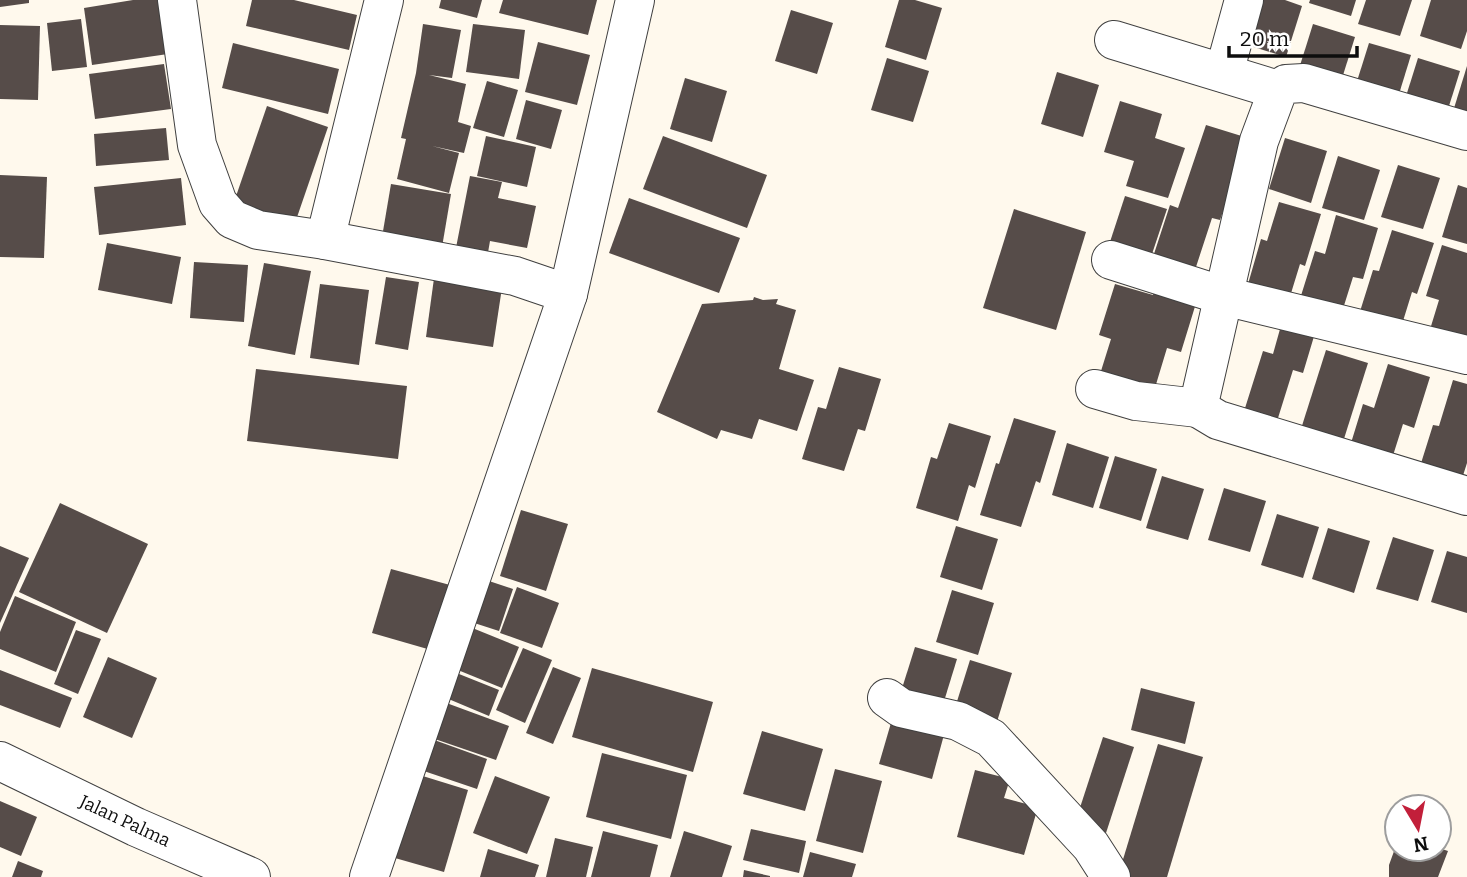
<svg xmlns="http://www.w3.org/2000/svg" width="1467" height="877" font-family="Bitter,serif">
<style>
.building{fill:#564c49}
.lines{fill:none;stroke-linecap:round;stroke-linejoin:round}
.street-casing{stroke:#404040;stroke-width:40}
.street{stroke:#fff;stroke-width:38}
.labels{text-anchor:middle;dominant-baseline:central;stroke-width:7;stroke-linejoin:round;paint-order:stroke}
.street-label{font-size:18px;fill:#0d0d0d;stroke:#fff}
</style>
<rect width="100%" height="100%" fill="#fff9ed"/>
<g class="building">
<polygon points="0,0 29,0 29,3 0,7"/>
<polygon points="133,0 161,0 168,54 92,65 84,8"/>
<polygon points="252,0 294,0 357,15 349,50 246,26"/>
<polygon points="441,0 482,0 477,18 439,8"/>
<polygon points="503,0 597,0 588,35 499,13"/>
<polygon points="899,0 915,0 942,8 926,60 885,47"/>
<polygon points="1258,0 1285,0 1302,6 1286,57 1244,44"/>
<polygon points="1310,0 1356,0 1351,16 1309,3"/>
<polygon points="1366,0 1412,0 1400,36 1358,24"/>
<polygon points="1431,0 1467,0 1467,31 1461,49 1420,36"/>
<polygon points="791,10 833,23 817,74 775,61"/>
<polygon points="81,19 87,67 52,71 47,23"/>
<polygon points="423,24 461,30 452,78 429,75 466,84 458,122 471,126 464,153 432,146 459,153 449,193 397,179 406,139 401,138 416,73"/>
<polygon points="473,24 525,30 519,79 466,72"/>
<polygon points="1313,24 1355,37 1339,88 1297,75"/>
<polygon points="0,25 40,26 38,100 0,99"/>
<polygon points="538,42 590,55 577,105 525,92"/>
<polygon points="233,43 339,69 328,114 222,88"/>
<polygon points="1369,43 1411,55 1395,107 1353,94"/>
<polygon points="887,58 929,71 913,122 871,110"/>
<polygon points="1418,58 1460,71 1444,122 1402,109"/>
<polygon points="164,64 171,109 95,119 89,74"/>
<polygon points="1467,66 1467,123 1451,118"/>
<polygon points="1057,72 1099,85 1083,137 1041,124"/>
<polygon points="685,78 727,91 712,142 670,129"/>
<polygon points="487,81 518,90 504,137 473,128"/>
<polygon points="526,100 562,110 551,149 516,139"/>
<polygon points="1120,101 1162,114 1155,138 1185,148 1168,198 1126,186 1134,161 1104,152"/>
<polygon points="267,106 328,127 294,226 233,205"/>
<polygon points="1206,125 1248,138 1220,220 1212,218 1195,270 1153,257 1170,205 1178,208"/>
<polygon points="166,128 169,160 96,166 94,134"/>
<polygon points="486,136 536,147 527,187 477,176"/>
<polygon points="663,136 767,175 747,228 643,189"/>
<polygon points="1285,138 1327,151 1311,203 1269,189"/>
<polygon points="1338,156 1380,170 1364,220 1322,208"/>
<polygon points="1398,165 1440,178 1423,229 1381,217"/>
<polygon points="0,175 47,177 44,258 0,257"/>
<polygon points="470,176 502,182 498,198 536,206 527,248 490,241 486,264 454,258"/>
<polygon points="181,178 186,225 99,235 94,187"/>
<polygon points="391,184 451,194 441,253 381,243"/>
<polygon points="1458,185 1467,188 1467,244 1442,237"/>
<polygon points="1125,196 1167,209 1150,260 1108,248"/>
<polygon points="629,198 740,238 719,293 609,253"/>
<polygon points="1279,202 1321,214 1305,266 1300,264 1288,303 1246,291 1261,239 1267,241"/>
<polygon points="1014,209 1086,232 1056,330 983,308"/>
<polygon points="1336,215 1378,228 1363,279 1353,277 1341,315 1299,302 1315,251 1325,254"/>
<polygon points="1392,230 1434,243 1417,294 1412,292 1399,334 1357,321 1373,270 1379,271"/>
<polygon points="107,243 181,257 172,304 98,290"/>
<polygon points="1442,245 1467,253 1467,349 1428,336 1439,300 1426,296"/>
<polygon points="194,262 248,265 244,322 190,318"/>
<polygon points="264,263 311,271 295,355 248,346"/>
<polygon points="435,271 503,281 493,347 426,337"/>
<polygon points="386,277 419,282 408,350 375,344"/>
<polygon points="320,284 369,290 359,365 310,358"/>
<polygon points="1115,284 1153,295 1155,287 1197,300 1181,352 1167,348 1154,391 1096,387 1111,339 1099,335"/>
<polygon points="754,297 763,300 778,299 776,304 796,310 779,369 814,380 797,431 759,419 752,439 721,430 717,439 657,412 702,304 753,300"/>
<polygon points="1282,322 1315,333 1303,373 1293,370 1273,434 1240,424 1263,351 1273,354"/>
<polygon points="1326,350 1368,363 1342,445 1300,432"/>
<polygon points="1388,364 1430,377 1414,428 1403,424 1389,468 1347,456 1363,404 1374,408"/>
<polygon points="839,367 881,379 865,431 858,429 844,471 802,459 818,407 826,409"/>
<polygon points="256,369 407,386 398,459 247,441"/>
<polygon points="1453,380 1467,384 1467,463 1459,488 1417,476 1433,425 1439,426"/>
<polygon points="1014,418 1056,431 1040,483 1036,481 1021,527 980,515 996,463 999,464"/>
<polygon points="949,423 991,436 975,488 969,485 958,521 916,508 931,457 937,459"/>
<polygon points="1067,443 1109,457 1093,508 1052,495"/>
<polygon points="1115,456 1157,469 1141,521 1099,508"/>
<polygon points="1162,476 1204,489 1188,540 1146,528"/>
<polygon points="1224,488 1266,501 1250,552 1208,540"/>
<polygon points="60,503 148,544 107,633 19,592"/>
<polygon points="521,510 568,524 546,591 500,576"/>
<polygon points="1277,514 1319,527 1303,578 1261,565"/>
<polygon points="956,526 998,539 982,590 940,577"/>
<polygon points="1328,528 1370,541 1354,593 1312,579"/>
<polygon points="1393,537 1434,550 1418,601 1376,589"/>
<polygon points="0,546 29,558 0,623"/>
<polygon points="1447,551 1467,557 1467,613 1431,602"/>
<polygon points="391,569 450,585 431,650 372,633"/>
<polygon points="480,578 513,589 499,631 465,620"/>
<polygon points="517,587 559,603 542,648 500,633"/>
<polygon points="952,590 994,603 978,655 936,642"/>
<polygon points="15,596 76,622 56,672 0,649 0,632"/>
<polygon points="465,625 519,647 502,688 448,666"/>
<polygon points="76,630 101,639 78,694 54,684"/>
<polygon points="915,647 957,659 941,711 899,698"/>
<polygon points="523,648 552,660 525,723 496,710"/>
<polygon points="108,657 157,678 132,738 83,717"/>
<polygon points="970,660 1012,673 996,725 954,711"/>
<polygon points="553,667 581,678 553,744 526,733"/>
<polygon points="592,668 713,702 693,772 572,737"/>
<polygon points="0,670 72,698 60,728 0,705"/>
<polygon points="449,670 499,690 489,716 439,695"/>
<polygon points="1141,688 1195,702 1185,744 1131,730"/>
<polygon points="441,701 509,726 496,760 429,737"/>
<polygon points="893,716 945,731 932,779 879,764"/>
<polygon points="762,731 823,749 805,811 743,794"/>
<polygon points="426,737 487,759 477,789 415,768"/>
<polygon points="1103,737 1134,747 1106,833 1075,823"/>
<polygon points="1158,744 1203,757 1167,877 1120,877 1118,876"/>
<polygon points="602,753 687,775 671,839 586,817"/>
<polygon points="835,769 882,781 863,853 816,841"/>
<polygon points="975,770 1010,779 1004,798 1038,807 1024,855 957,837"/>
<polygon points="413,773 468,790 444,872 388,856"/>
<polygon points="495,776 550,797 527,854 473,833"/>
<polygon points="0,801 37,817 21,856 0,847"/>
<polygon points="751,829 806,841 799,873 743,860"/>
<polygon points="603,831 658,845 650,877 591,877"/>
<polygon points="684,831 732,846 722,877 670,877"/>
<polygon points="555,838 593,847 586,877 546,877"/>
<polygon points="1397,843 1397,849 1439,848 1448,851 1438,877 1389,877 1389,865"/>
<polygon points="488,849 539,865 535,877 480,877"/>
<polygon points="810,852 856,864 852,877 803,877"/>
<polygon points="18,861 43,871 41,877 12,877"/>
<polygon points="744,870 770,876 770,877 743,877"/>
</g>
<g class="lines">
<defs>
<g id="street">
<polyline points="177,0 197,145 218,203 232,219 258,230 325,240 515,276 568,294 369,877"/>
<polyline points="1114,40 1278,90"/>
<polyline points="1224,73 1244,0"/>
<polyline points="1467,131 1304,83 1286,84 1278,90 1259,141 1198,408 1218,420 1467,496"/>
<polyline points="325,240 384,0"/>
<polyline points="1111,260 1224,296 1467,355"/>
<polyline points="568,294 635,0"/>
<polyline points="1095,389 1136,401 1198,408"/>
<polyline points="887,698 901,708 958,721 991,738 1091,846 1111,877"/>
<polyline points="0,761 136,827 251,877"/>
</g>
</defs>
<use href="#street" class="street-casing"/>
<use href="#street" class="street"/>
</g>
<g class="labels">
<g class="street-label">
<text transform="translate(125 821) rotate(25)">Jalan Palma</text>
</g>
</g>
<g transform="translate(1418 828) rotate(170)"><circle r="33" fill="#ffffff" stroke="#9e9e9e" stroke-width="2"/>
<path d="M0-5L12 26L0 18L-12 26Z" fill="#c21f3a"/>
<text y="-10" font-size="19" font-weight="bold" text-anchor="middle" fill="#0d0d0d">N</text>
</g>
<path d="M1229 46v10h128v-10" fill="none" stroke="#0d0d0d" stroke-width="3.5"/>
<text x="1240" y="46" font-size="21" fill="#0d0d0d" stroke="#ffffff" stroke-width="5" paint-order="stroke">20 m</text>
</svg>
